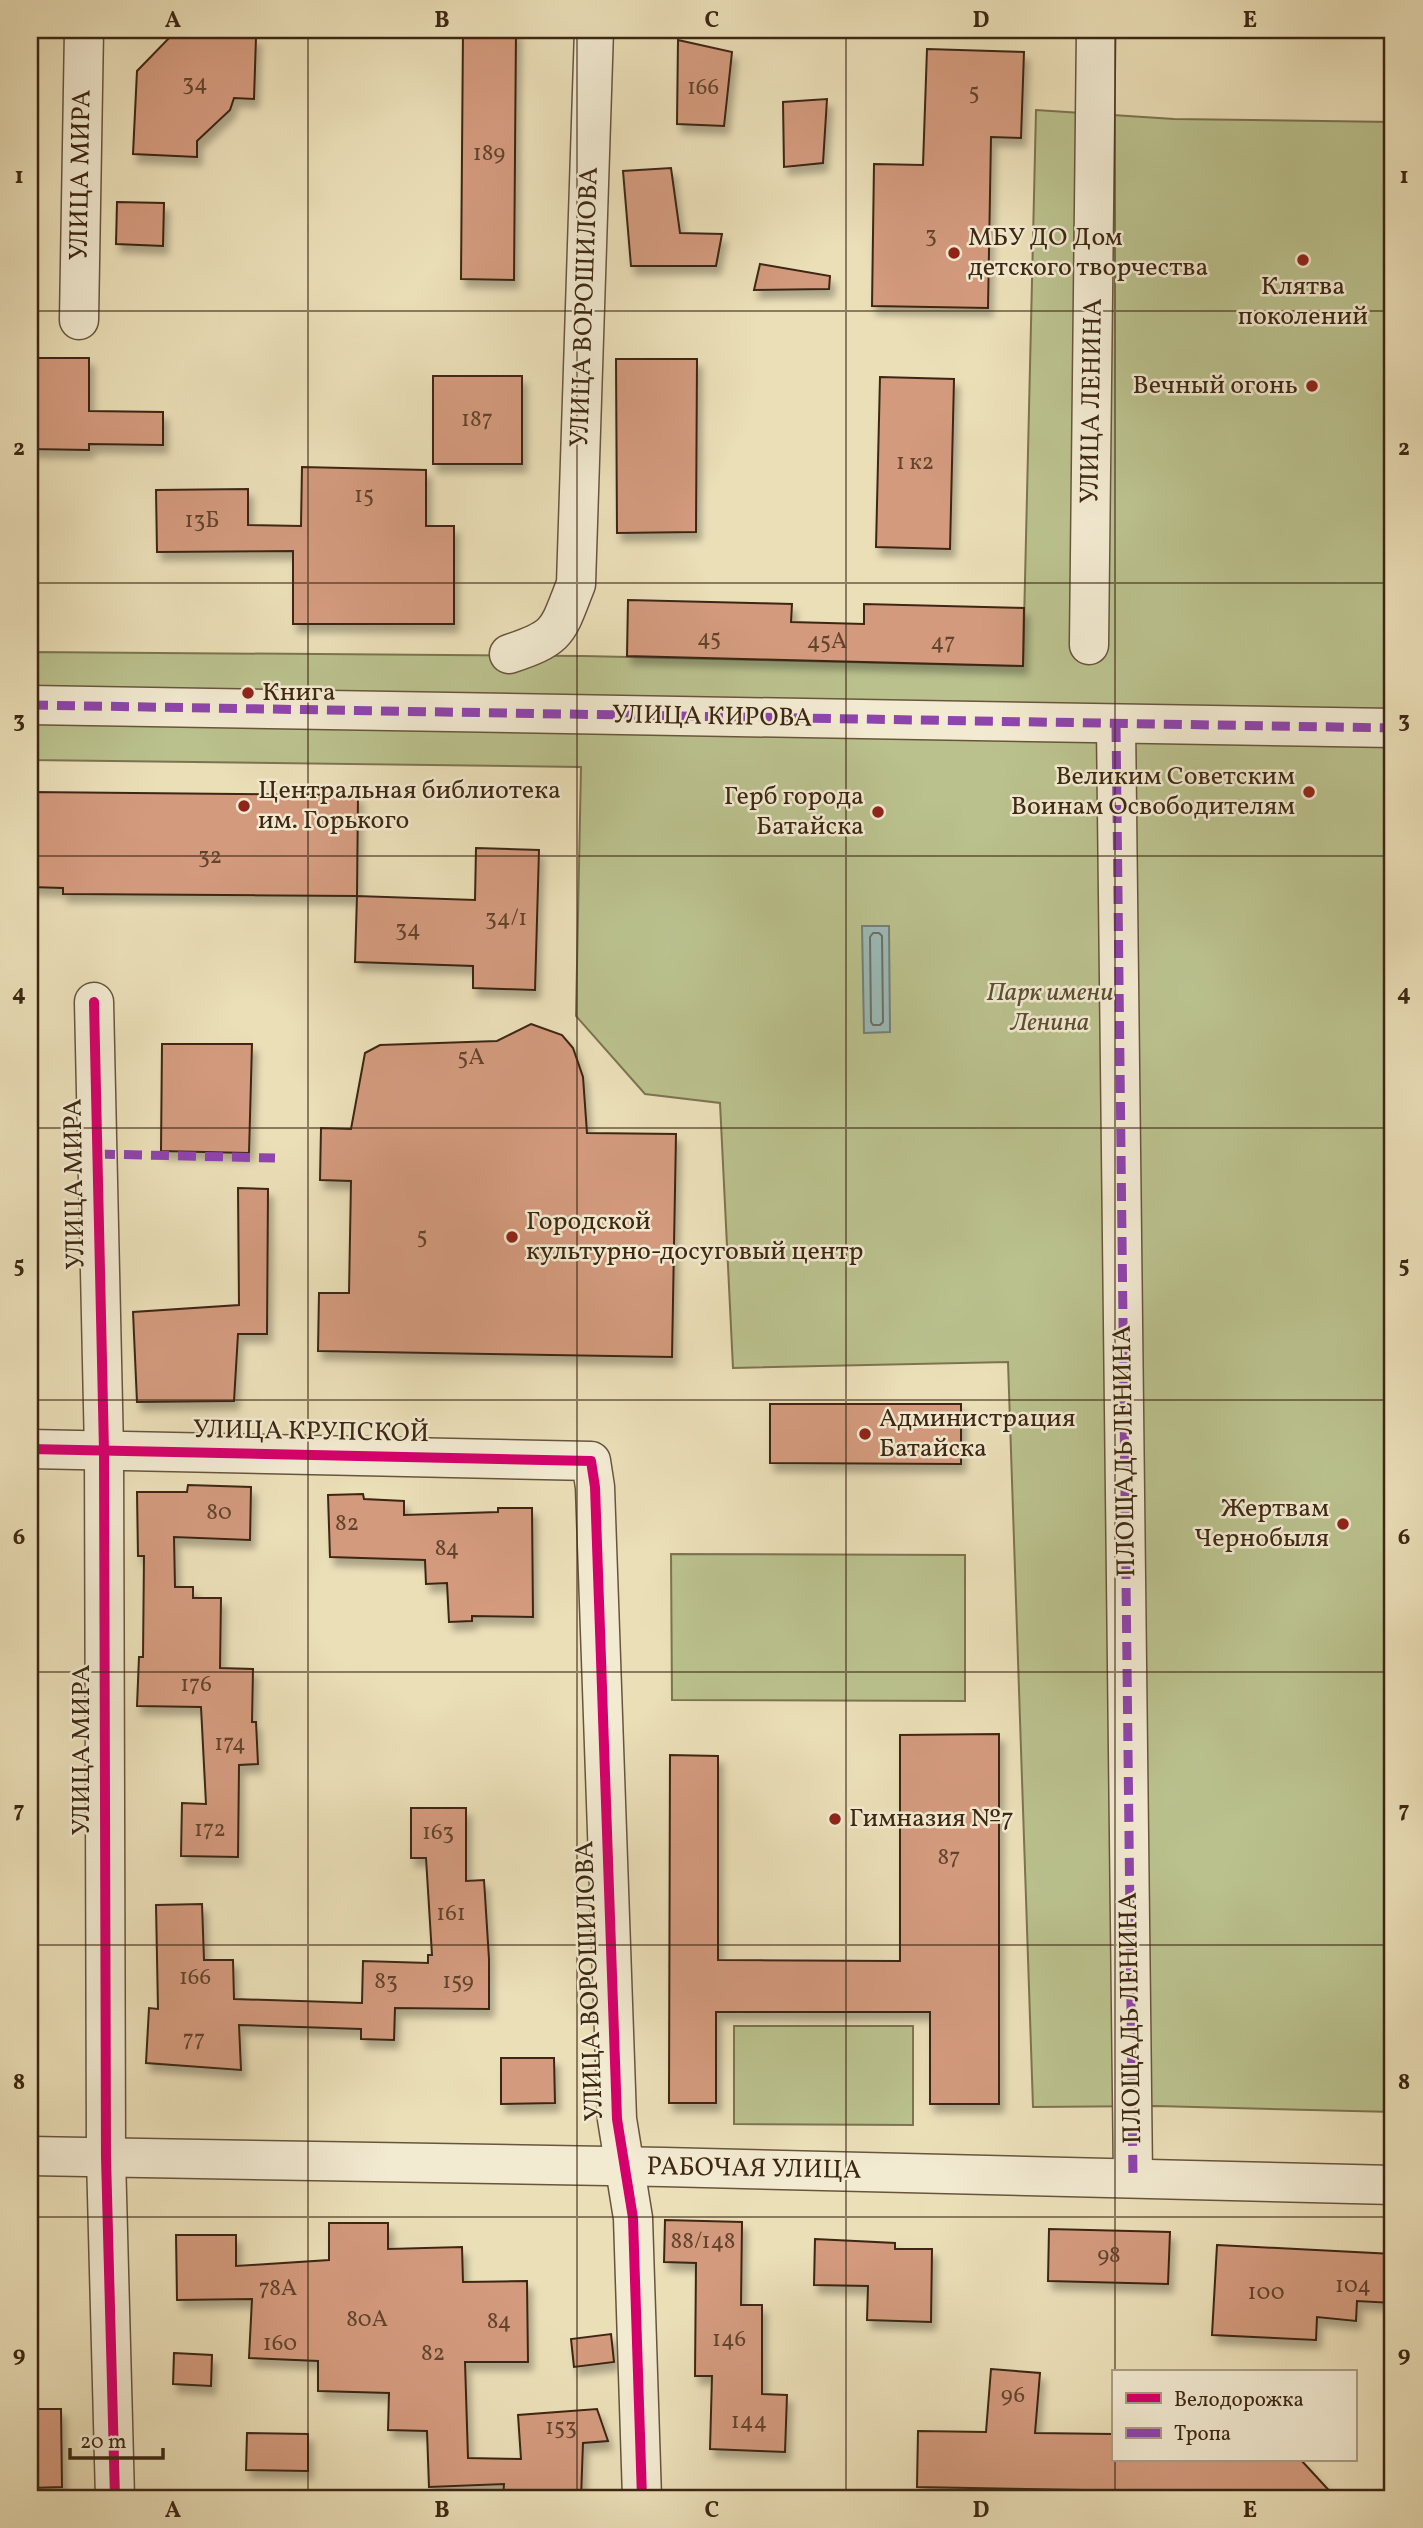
<svg xmlns="http://www.w3.org/2000/svg" width="1423" height="2528" font-family="Vollkorn,serif">
<style>
.green{fill:#bac18d;stroke:#7c7450;stroke-width:2}
.water{fill:#9bbab7;stroke:#757f75;stroke-width:2}
.lines{fill:none;stroke-linecap:round;stroke-linejoin:round}
.shore{stroke:#6c7064;stroke-width:2}
.building{fill:#d39a7d;stroke:#3d2712;stroke-width:2;filter:url(#shadow)}
.minor-casing{stroke:#68553c;stroke-width:41}
.minor{stroke:#f2ead1;stroke-width:38}
.quiet{stroke:#8e44ad;stroke-width:9;stroke-dasharray:18 9;stroke-linecap:butt}
.cycleway-casing{stroke:#f2ead1;stroke-width:15}
.cycleway{stroke:#d6006c;stroke-width:10}
.grid{fill:none;stroke:#3d2712;stroke-width:2;stroke-opacity:0.55}
.poi-dot{fill:#8f2418;stroke:#f2ead1;stroke-width:2.5}
.labels{text-anchor:middle;dominant-baseline:central;stroke-width:5;stroke-linejoin:round;paint-order:stroke}
.number-label{font-size:23px;fill:#62442d}
.street-label{font-size:26px;fill:#3d2712;stroke:#f2ead1}
.poi-label{font-size:26px;fill:#3d2712;stroke:#f2ead1;text-anchor:start}
.park-label{font-size:26px;font-style:italic;fill:#5c4e31;stroke:#f2ead1}
.neatline{fill:none;stroke:#3d2712;stroke-width:2.5}
.grid-label{font-size:23px;text-anchor:middle;font-weight:bold;fill:#3d2712}
</style>
<defs>
<filter id="shadow"><feDropShadow dx="4.5" dy="8" stdDeviation="3.5" flood-color="#0004"/></filter>
</defs>
<rect width="100%" height="100%" fill="#ebdfb8"/>
<filter id="stains"><feTurbulence type="fractalNoise" baseFrequency=".00286" numOctaves="4"/><feColorMatrix values="0 0 0 0 .2 0 0 0 0 .09 0 0 0 0 .02 0 0 0 .5 -.17"/></filter>
<radialGradient id="worn" r=".72"><stop offset=".6" stop-color="#630" stop-opacity="0"/><stop offset="1" stop-color="#630" stop-opacity=".3"/></radialGradient>
<g class="green">
<polygon points="1036,110 1174,119 1393,122 1393,2112 1156,2106 1033,2107 1008,1362 733,1368 720,1103 645,1094 576,1016 581,767 30,760 30,652 583,656 1023,666"/>
<polygon points="671,1554 965,1555 965,1701 672,1700"/>
<polygon points="734,2026 913,2026 913,2125 734,2124"/>
</g>
<polygon class="water" points="862,926 889,926 890,1032 864,1033"/>
<g class="lines">
<polygon class="shore" points="873,933 879,933 882,936 883,1022 880,1025 873,1025 871,1022 870,937"/>
</g>
<g class="building">
<polygon points="463,30 516,30 514,280 461,279"/>
<polygon points="171,36 256,37 254,99 234,98 230,110 197,141 197,157 133,154 137,71"/>
<polygon points="678,40 732,52 724,126 677,124"/>
<polygon points="927,49 1024,52 1021,138 991,137 988,308 872,306 874,164 923,165"/>
<polygon points="827,99 823,163 784,167 783,102"/>
<polygon points="671,168 680,233 722,234 716,266 631,266 623,171"/>
<polygon points="117,202 164,203 163,246 116,244"/>
<polygon points="760,264 830,276 829,289 754,290"/>
<polygon points="30,358 89,358 89,411 163,412 163,445 89,444 89,450 30,449"/>
<polygon points="616,359 697,359 696,532 617,533"/>
<rect x="433" y="376" width="89" height="88"/>
<polygon points="880,377 954,379 950,549 876,547"/>
<polygon points="302,467 426,470 426,526 454,526 454,624 293,624 293,551 157,552 156,490 248,489 248,525 301,526"/>
<polygon points="628,600 792,604 791,622 864,624 864,604 1024,608 1023,666 627,656"/>
<polygon points="30,792 358,795 357,896 63,894 63,888 30,887"/>
<polygon points="476,848 539,850 535,990 473,988 473,966 355,962 357,896 475,900"/>
<polygon points="531,1024 562,1035 573,1048 583,1077 587,1133 676,1134 672,1357 318,1351 319,1293 349,1293 351,1181 320,1180 321,1128 351,1129 365,1053 380,1045 497,1041"/>
<polygon points="162,1044 252,1044 249,1153 161,1151"/>
<polygon points="238,1188 268,1189 267,1334 238,1334 234,1401 137,1402 133,1312 239,1305"/>
<polygon points="770,1404 961,1404 961,1464 770,1463"/>
<polygon points="188,1485 251,1487 250,1540 174,1537 175,1587 193,1587 193,1598 221,1598 220,1668 253,1669 252,1722 256,1722 258,1764 239,1765 238,1857 181,1856 182,1803 206,1804 201,1707 137,1706 139,1657 143,1657 144,1556 138,1556 137,1492 187,1492"/>
<polygon points="363,1494 364,1499 404,1501 404,1515 498,1512 498,1508 532,1508 533,1617 472,1616 472,1621 449,1622 447,1583 426,1584 425,1560 330,1557 328,1495"/>
<polygon points="999,1734 999,2104 930,2104 930,2012 716,2012 716,2103 669,2103 670,1755 718,1756 718,1960 900,1961 900,1735"/>
<polygon points="411,1808 466,1808 466,1881 484,1880 489,1959 489,2009 395,2008 394,2040 361,2039 361,2029 239,2025 241,2070 146,2063 149,2008 158,2009 156,1905 202,1904 204,1960 233,1960 234,1999 362,2003 363,1961 428,1963 428,1955 432,1955 426,1858 411,1858"/>
<polygon points="501,2058 554,2058 555,2103 501,2104"/>
<polygon points="665,2220 742,2222 741,2305 762,2305 762,2394 787,2395 785,2452 710,2449 712,2376 695,2376 696,2263 664,2262"/>
<polygon points="329,2223 388,2223 388,2249 462,2247 463,2282 527,2281 528,2362 465,2362 468,2458 521,2459 518,2415 597,2409 608,2441 583,2443 581,2498 503,2498 504,2484 429,2487 427,2431 388,2430 389,2393 318,2391 318,2361 249,2358 252,2299 177,2300 176,2235 236,2235 236,2266 329,2260"/>
<polygon points="1049,2229 1170,2232 1168,2284 1048,2281"/>
<polygon points="815,2239 895,2243 895,2249 932,2249 931,2322 867,2320 868,2286 814,2285"/>
<polygon points="1217,2245 1393,2254 1393,2303 1357,2301 1356,2321 1317,2317 1316,2340 1212,2335"/>
<polygon points="611,2334 614,2362 574,2367 571,2339"/>
<polygon points="174,2353 212,2355 211,2386 173,2384"/>
<polygon points="991,2369 1040,2373 1035,2433 1113,2434 1113,2460 1301,2460 1336,2498 1254,2498 1249,2493 917,2487 918,2431 986,2432"/>
<polygon points="30,2409 61,2409 62,2487 30,2488"/>
<polygon points="247,2433 308,2434 308,2471 246,2470"/>
</g>
<g class="lines">
<defs>
<g id="minor">
<polyline points="79,320 84,30"/>
<polyline points="1089,645 1096,30"/>
<path d="M 509,654 C 560,637 557,632 576,584 L 594,30"/>
<polyline points="30,705 1393,728"/>
<polyline points="1116,724 1133,2178"/>
<polyline points="94,1002 104,1451 106,2157 115,2498"/>
<polyline points="30,1449 591,1461 595,1487 617,2119 633,2218 642,2498"/>
<polyline points="30,2156 664,2167 1393,2185"/>
</g>
</defs>
<use href="#minor" class="minor-casing"/>
<use href="#minor" class="minor"/>
<g class="quiet">
<polyline points="30,705 1393,728"/>
<polyline points="1116,724 1133,2178"/>
<polyline points="97,1154 275,1158"/>
</g>
<defs>
<g id="cycleway">
<polyline points="94,1002 104,1451 106,2157 115,2498"/>
<polyline points="30,1449 591,1461 595,1487 617,2119 633,2218 642,2498"/>
</g>
</defs>
<use href="#cycleway" class="cycleway-casing"/>
<use href="#cycleway" class="cycleway"/>
</g>
<path class="grid" d="M 308,30 L 308,2498M 577,30 L 577,2498M 846,30 L 846,2498M 1115,30 L 1115,2372M 30,311 L 1393,311M 30,583 L 1393,583M 30,856 L 1393,856M 30,1128 L 1393,1128M 30,1400 L 1393,1400M 30,1672 L 1393,1672M 30,1945 L 1393,1945M 30,2217 L 1393,2217M 1115,2460 L 1115,2498"/>
<g class="poi-dot">
<circle cx="954" cy="253" r="7"/>
<circle cx="1303" cy="260" r="7"/>
<circle cx="1312" cy="386" r="7"/>
<circle cx="248" cy="693" r="7"/>
<circle cx="1309" cy="792" r="7"/>
<circle cx="244" cy="806" r="7"/>
<circle cx="878" cy="812" r="7"/>
<circle cx="512" cy="1237" r="7"/>
<circle cx="865" cy="1434" r="7"/>
<circle cx="1343" cy="1524" r="7"/>
<circle cx="835" cy="1819" r="7"/>
</g>
<g class="labels">
<g class="number-label">
<text x="195" y="84">34</text>
<text x="703" y="88">166</text>
<text x="974" y="93">5</text>
<text x="489" y="154">189</text>
<text x="931" y="236">3</text>
<text x="477" y="420">187</text>
<text x="915" y="463">1 к2</text>
<text x="364" y="496">15</text>
<text x="202" y="521">13Б</text>
<text x="709" y="639">45</text>
<text x="827" y="642">45А</text>
<text x="943" y="643">47</text>
<text x="210" y="857">32</text>
<text x="506" y="919">34/1</text>
<text x="408" y="930">34</text>
<text x="471" y="1058">5А</text>
<text x="422" y="1237">5</text>
<text x="219" y="1513">80</text>
<text x="347" y="1524">82</text>
<text x="447" y="1549">84</text>
<text x="196" y="1685">176</text>
<text x="230" y="1744">174</text>
<text x="210" y="1830">172</text>
<text x="438" y="1833">163</text>
<text x="949" y="1858">87</text>
<text x="451" y="1914">161</text>
<text x="195" y="1978">166</text>
<text x="386" y="1982">83</text>
<text x="458" y="1982">159</text>
<text x="194" y="2040">77</text>
<text x="703" y="2242">88/148</text>
<text x="1109" y="2256">98</text>
<text x="1353" y="2286">104</text>
<text x="278" y="2289">78А</text>
<text x="1266" y="2293">100</text>
<text x="367" y="2320">80А</text>
<text x="499" y="2322">84</text>
<text x="729" y="2340">146</text>
<text x="280" y="2344">160</text>
<text x="433" y="2354">82</text>
<text x="1013" y="2396">96</text>
<text x="749" y="2422">144</text>
<text x="561" y="2428">153</text>
</g>
<g class="street-label">
<text transform="translate(81 175) rotate(-89)">УЛИЦА МИРА</text>
<text transform="translate(585 307) rotate(-88)">УЛИЦА ВОРОШИЛОВА</text>
<text transform="translate(1092 401) rotate(-89)">УЛИЦА ЛЕНИНА</text>
<text transform="translate(712 717) rotate(1)">УЛИЦА КИРОВА</text>
<text transform="translate(75 1184) rotate(-91)">УЛИЦА МИРА</text>
<text transform="translate(311 1432) rotate(1)">УЛИЦА КРУПСКОЙ</text>
<text transform="translate(1125 1451) rotate(-91)">ПЛОЩАДЬ ЛЕНИНА</text>
<text transform="translate(82 1750) rotate(-90)">УЛИЦА МИРА</text>
<text transform="translate(590 1981) rotate(-92)">УЛИЦА ВОРОШИЛОВА</text>
<text transform="translate(1131 2018) rotate(-91)">ПЛОЩАДЬ ЛЕНИНА</text>
<text transform="translate(754 2169) rotate(1)">РАБОЧАЯ УЛИЦА</text>
</g>
<g class="poi-label">
<text x="968" y="238">МБУ ДО Дом<tspan x="968" dy="30">детского творчества</tspan></text>
<text x="1303" y="287" text-anchor="middle">Клятва<tspan x="1303" dy="30">поколений</tspan></text>
<text x="1298" y="386" text-anchor="end">Вечный огонь</text>
<text x="262" y="693">Книга</text>
<text x="1295" y="777" text-anchor="end">Великим Советским<tspan x="1295" dy="30">Воинам Освободителям</tspan></text>
<text x="258" y="791">Центральная библиотека<tspan x="258" dy="30">им. Горького</tspan></text>
<text x="864" y="797" text-anchor="end">Герб города<tspan x="864" dy="30">Батайска</tspan></text>
<text x="526" y="1222">Городской<tspan x="526" dy="30">культурно-досуговый центр</tspan></text>
<text x="879" y="1419">Администрация<tspan x="879" dy="30">Батайска</tspan></text>
<text x="1329" y="1509" text-anchor="end">Жертвам<tspan x="1329" dy="30">Чернобыля</tspan></text>
<text x="849" y="1819">Гимназия №7</text>
</g>
<g class="park-label">
<text x="1050" y="993">Парк имени<tspan x="1050" dy="30">Ленина</tspan></text>
</g>
</g>
<rect width="1423" height="2528" fill="none" stroke="#ebdfb8" stroke-width="77"/>
<rect x="1112" y="2370" width="245" height="91" fill="#f2ead1" stroke="#aa9c85" stroke-width="2"/>
<rect x="1126" y="2393" width="35" height="10" fill="#d6006c" stroke="#aa9c85" stroke-width="2"/>
<text x="1174" y="2406" font-size="21" fill="#3d2712">Велодорожка</text>
<rect x="1126" y="2428" width="35" height="10" fill="#8e44ad" stroke="#aa9c85" stroke-width="2"/>
<text x="1174" y="2440" font-size="21" fill="#3d2712">Тропа</text>
<path d="M70 2448v10h93v-10" fill="none" stroke="#3d2712" stroke-width="3.5"/>
<text x="80" y="2448" font-size="21" fill="#3d2712" stroke="#f2ead1" stroke-width="5" paint-order="stroke">20 m</text>
<rect x="38" y="38" width="1346" height="2452" class="neatline"/>
<g class="grid-label">
<text x="173" y="27">A</text>
<text x="442" y="27">B</text>
<text x="712" y="27">C</text>
<text x="981" y="27">D</text>
<text x="1250" y="27">E</text>
<text x="19" y="183">1</text>
<text x="1404" y="183">1</text>
<text x="19" y="455">2</text>
<text x="1404" y="455">2</text>
<text x="19" y="727">3</text>
<text x="1404" y="727">3</text>
<text x="19" y="1000">4</text>
<text x="1404" y="1000">4</text>
<text x="19" y="1272">5</text>
<text x="1404" y="1272">5</text>
<text x="19" y="1544">6</text>
<text x="1404" y="1544">6</text>
<text x="19" y="1817">7</text>
<text x="1404" y="1817">7</text>
<text x="19" y="2089">8</text>
<text x="1404" y="2089">8</text>
<text x="19" y="2361">9</text>
<text x="1404" y="2361">9</text>
<text x="173" y="2517">A</text>
<text x="442" y="2517">B</text>
<text x="712" y="2517">C</text>
<text x="981" y="2517">D</text>
<text x="1250" y="2517">E</text>
</g>
<rect width="100%" height="100%" filter="url(#stains)"/>
<rect width="100%" height="100%" fill="url(#worn)"/>
</svg>
